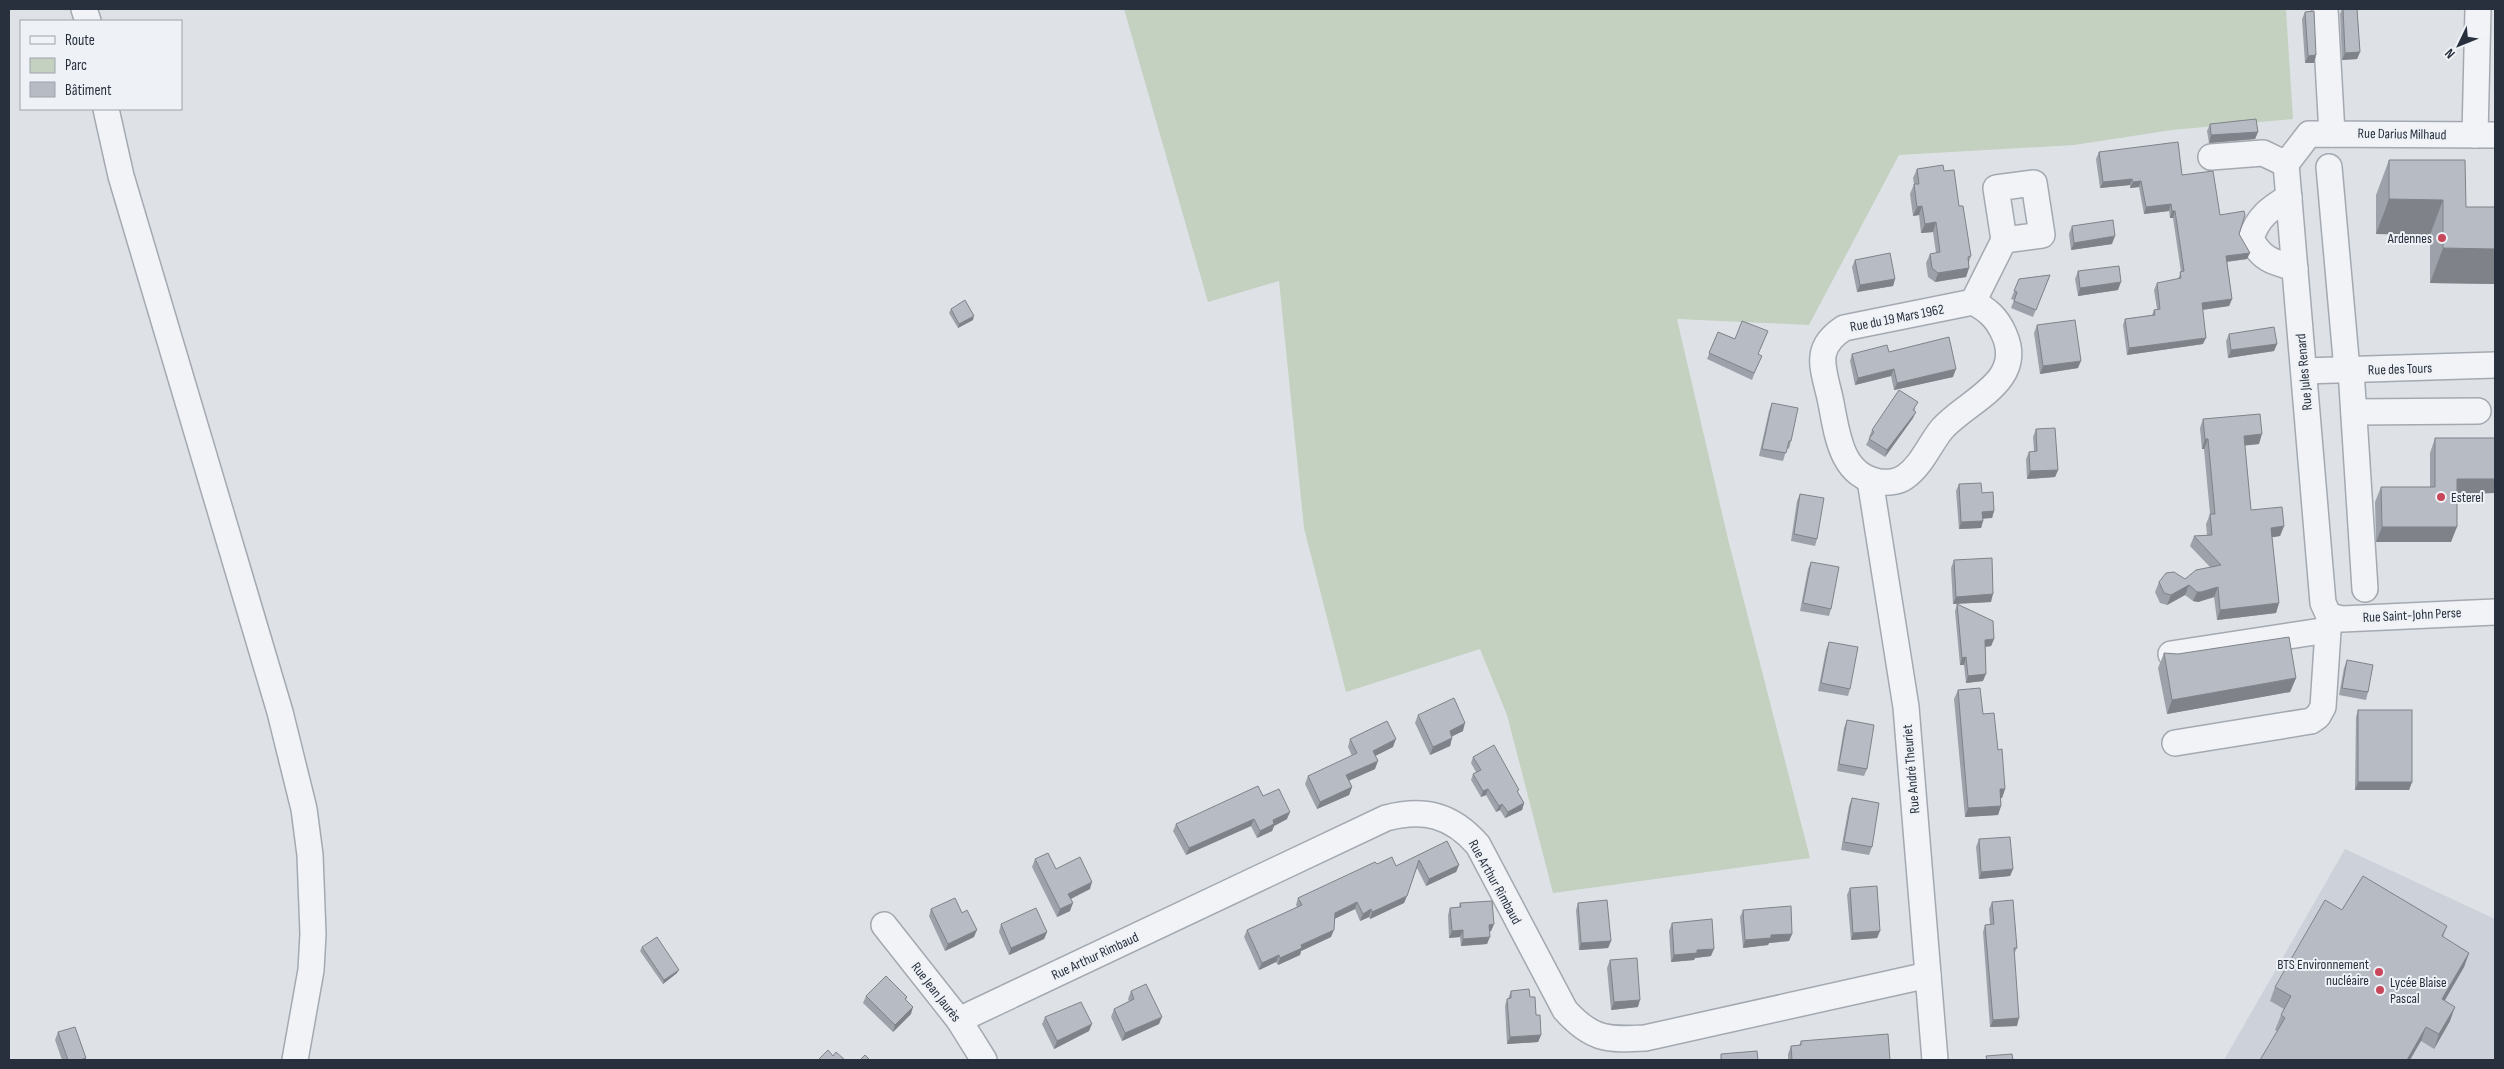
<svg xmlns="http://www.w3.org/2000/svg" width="2504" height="1069" font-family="'Sofia Sans Condensed',sans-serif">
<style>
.built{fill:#cdd1d9}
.green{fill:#c4d1c0}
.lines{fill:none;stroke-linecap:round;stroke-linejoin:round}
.minor-casing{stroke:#a4a9b1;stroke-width:28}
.minor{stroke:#f1f3f6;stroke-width:25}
.wall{fill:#9da1a9}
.shaded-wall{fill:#7f8389}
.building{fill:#b6bbc4;stroke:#7f8389}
.poi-dot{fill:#c8475b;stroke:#eef1f5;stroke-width:2}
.labels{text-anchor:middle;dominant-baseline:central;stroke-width:4;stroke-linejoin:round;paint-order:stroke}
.street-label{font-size:14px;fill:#28303e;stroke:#eef1f5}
.poi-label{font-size:14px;fill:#28303e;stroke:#eef1f5;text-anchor:end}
</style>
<rect width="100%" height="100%" fill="#dee2e7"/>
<polygon class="built" points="2345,849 2495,919 2495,1060 2224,1060"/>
<polygon class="green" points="1124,9 2286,9 2293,119 2172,130 2074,145 1899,155 1809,325 1677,319 1728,539 1810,858 1553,893 1507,715 1480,649 1346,692 1304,528 1279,281 1208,302"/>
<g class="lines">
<defs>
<g id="minor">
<polyline points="84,9 88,21"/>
<polyline points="2325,9 2332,134"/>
<polyline points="106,109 121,176 280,712 304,809 310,855 313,934 311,970 295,1060"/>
<polyline points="2475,135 2478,9"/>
<polyline points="2211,157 2263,153 2286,164"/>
<polyline points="2329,167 2347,370"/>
<path d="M 2289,197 C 2271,208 2257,217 2251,239 C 2262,260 2273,262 2295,268"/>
<path d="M 1973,302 C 1988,310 1997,318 2004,334 C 2026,382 1966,401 1942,429 C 1929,445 1922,465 1905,477 C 1898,482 1887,483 1880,482 C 1839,476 1837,430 1830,398 C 1823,367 1813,348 1844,328 Z"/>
<polyline points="1973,302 2004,240 1996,188 2034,183 2042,235 2004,240"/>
<polyline points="2351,370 2365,589"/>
<polyline points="2304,371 2495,365"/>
<polyline points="2354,412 2478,411"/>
<polyline points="1870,480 1906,707 1935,1060"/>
<polyline points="2329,616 2323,603 2286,164 2309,134 2495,135"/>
<polyline points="2329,616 2342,619 2495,612"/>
<polyline points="2171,654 2328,630"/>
<polyline points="2175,743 2311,721 2318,716 2323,707 2329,616"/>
<polyline points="884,925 959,1020 984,1060"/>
<path d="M 959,1020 L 1386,818 C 1424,808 1452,815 1478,845 L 1565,1010 C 1592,1040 1607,1040 1645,1038 L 1928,975"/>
</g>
</defs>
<use href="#minor" class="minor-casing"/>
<use href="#minor" class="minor"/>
</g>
<g class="wall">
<polygon points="2342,9 2357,9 2360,52 2357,59 2342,60 2340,14"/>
<polygon points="2305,12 2316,55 2314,63 2305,63 2302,19"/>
<polygon points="2210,124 2258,132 2255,139 2209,143 2207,131"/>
<polygon points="2099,152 2182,175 2220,215 2239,234 2247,259 2227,262 2232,299 2229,306 2203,310 2203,344 2127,355 2123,325 2125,319 2152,315 2154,310 2157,309 2154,290 2157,283 2178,279 2181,272 2173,218 2170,218 2169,211 2144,214 2139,187 2130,188 2130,185 2100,188 2096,159"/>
<polygon points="2389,160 2466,207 2495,207 2495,284 2430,283 2430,235 2376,234 2376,195"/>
<polygon points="1917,169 1944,171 1959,206 1971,256 1969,262 1969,268 1966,277 1935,282 1928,277 1926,263 1930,254 1936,253 1933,232 1921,233 1919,215 1913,216 1910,194 1914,184 1913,178"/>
<polygon points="2072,226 2112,244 2071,250 2069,234"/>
<polygon points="1855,260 1895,279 1893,286 1857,292 1852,267"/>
<polygon points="2078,271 2118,290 2078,296 2075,279"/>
<polygon points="2050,275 2033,317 2011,308 2014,300 2011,299 2019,279"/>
<polygon points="951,309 973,320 958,328 949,313"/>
<polygon points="2037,325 2078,368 2040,374 2034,333"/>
<polygon points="1768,331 1758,354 1759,362 1752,380 1707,359 1718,332 1735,339"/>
<polygon points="2229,334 2277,344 2274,351 2228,358 2226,341"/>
<polygon points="1852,354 1953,377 1894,390 1891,376 1855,385 1850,361"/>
<polygon points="1772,403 1791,441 1789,449 1787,448 1783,461 1759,456 1769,411"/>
<polygon points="1916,408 1914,411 1913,418 1885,457 1866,445 1870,437 1869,437 1872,430"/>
<polygon points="2203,419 2259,444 2245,445 2251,510 2284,526 2280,536 2272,537 2279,603 2276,613 2217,620 2214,597 2198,602 2193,601 2185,595 2167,605 2160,603 2155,592 2159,582 2185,579 2210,567 2190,546 2194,536 2207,535 2206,524 2210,514 2204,449 2202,449 2200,428"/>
<polygon points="2036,429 2058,470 2055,477 2027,479 2026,459 2029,452 2034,451 2033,437"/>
<polygon points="2435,438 2495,438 2495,493 2457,494 2451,542 2376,542 2375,502 2381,487 2430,487 2430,453"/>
<polygon points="1959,484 1982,493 1994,511 1992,518 1983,518 1983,521 1981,528 1959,529 1956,491"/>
<polygon points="1800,494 1817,539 1815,546 1791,541 1797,501"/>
<polygon points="1954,560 1991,602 1953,604 1951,568"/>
<polygon points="1811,562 1831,609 1829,616 1800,611 1808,569"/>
<polygon points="1957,604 1994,639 1991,646 1985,647 1983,681 1966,683 1964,665 1960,665 1955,611"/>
<polygon points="1829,642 1850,689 1848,696 1818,691 1826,650"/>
<polygon points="2164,653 2296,678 2290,692 2167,714 2158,668"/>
<polygon points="2347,660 2368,692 2366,700 2339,695 2344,668"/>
<polygon points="1958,690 1983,714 1998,750 2005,789 2002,798 2001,798 2001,806 1998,815 1965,817 1954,699"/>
<polygon points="2358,710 2412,782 2409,790 2355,790 2356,717"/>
<polygon points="1418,715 1463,731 1452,736 1452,738 1450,746 1430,755 1415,723"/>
<polygon points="1847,720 1867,769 1864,776 1837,771 1844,728"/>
<polygon points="1350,739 1393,747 1375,756 1375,769 1349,780 1352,787 1349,795 1317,809 1305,784 1308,776 1352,756 1348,747"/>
<polygon points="1473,757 1518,793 1524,803 1522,810 1505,818 1500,810 1496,812 1486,795 1481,797 1471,780 1473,774 1476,772 1471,763"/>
<polygon points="1263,796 1287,819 1274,826 1272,831 1257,838 1251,826 1186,855 1173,831 1176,824"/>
<polygon points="1852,798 1872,847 1869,855 1841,850 1849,806"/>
<polygon points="1979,839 2013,869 2010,876 1979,879 1976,847"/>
<polygon points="1447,841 1459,865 1456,872 1426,886 1417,868 1404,903 1370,919 1369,917 1360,921 1355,909 1334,919 1331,937 1301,951 1300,955 1278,965 1276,962 1259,970 1244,937 1247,930 1297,907 1296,905 1298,898 1377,864 1396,866"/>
<polygon points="1035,859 1056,869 1090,889 1071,899 1070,911 1057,917 1032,867"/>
<polygon points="1850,888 1880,931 1877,938 1851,940 1847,895"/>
<polygon points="1992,902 2017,948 2014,954 2017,1026 1990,1027 1983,932 1985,925 1990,924 1989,909"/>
<polygon points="1460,903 1494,924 1491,931 1489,932 1487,944 1461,946 1460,937 1449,938 1448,915 1450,908 1459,907"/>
<polygon points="1578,903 1611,941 1608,948 1579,950 1576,910"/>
<polygon points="931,909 962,913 974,937 945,951 929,916"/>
<polygon points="1743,910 1792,934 1789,941 1769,943 1768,945 1743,948 1740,917"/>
<polygon points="2342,910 2447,926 2443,937 2469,953 2464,967 2444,1001 2450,1021 2434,1049 2421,1041 2277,1031 2275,1030 2281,1015 2284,1009 2270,1001 2275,987"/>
<polygon points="1672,923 1711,956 1695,958 1694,960 1671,962 1669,931"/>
<polygon points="1001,924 1047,932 1044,939 1009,955 999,932"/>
<polygon points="642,947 677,973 663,984 640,951"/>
<polygon points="1610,960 1638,1007 1611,1010 1607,968"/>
<polygon points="1131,991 1159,1024 1122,1041 1111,1017 1114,1009 1129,1001 1128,999"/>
<polygon points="1511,991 1530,997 1536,1015 1541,1035 1538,1042 1507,1044 1505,1006 1507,999 1508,999"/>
<polygon points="866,996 907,997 906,1000 911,1014 893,1032 863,1003"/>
<polygon points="1045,1017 1089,1031 1054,1049 1042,1024"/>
<polygon points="58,1032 86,1058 85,1060 62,1060 55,1040"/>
<polygon points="1801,1041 1890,1060 1788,1060 1788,1054 1791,1046 1799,1046"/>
</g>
<g class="shaded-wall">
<polygon points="2360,52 2357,59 2342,60 2345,53"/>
<polygon points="2316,55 2314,63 2305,63 2308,56"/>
<polygon points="2258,132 2255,139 2209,143 2211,135"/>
<polygon points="2132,179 2130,185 2100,188 2103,182"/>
<polygon points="2141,181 2139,187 2130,188 2133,182"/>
<polygon points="2389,199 2443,200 2430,235 2376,234"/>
<polygon points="2171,204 2169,211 2144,214 2146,207"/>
<polygon points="1922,206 1919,215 1913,216 1917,207"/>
<polygon points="2172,211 2175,211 2173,218 2170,218"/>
<polygon points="1936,222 1933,232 1921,233 1925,224"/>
<polygon points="2115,236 2112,244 2071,250 2074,243"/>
<polygon points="2443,248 2495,249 2495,284 2430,283"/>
<polygon points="2250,253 2247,259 2223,262 2226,256"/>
<polygon points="1969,268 1966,277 1935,282 1938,273"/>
<polygon points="1895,279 1893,286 1857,292 1860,285"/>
<polygon points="2121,282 2118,290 2078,296 2080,288"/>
<polygon points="2232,299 2229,306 2200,310 2202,303"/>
<polygon points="974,316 973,320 958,328 959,324"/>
<polygon points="2206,338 2203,344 2127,355 2129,348"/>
<polygon points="2277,344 2274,351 2228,358 2231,350"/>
<polygon points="2081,361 2078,368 2040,374 2043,366"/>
<polygon points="1894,369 1891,376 1855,385 1858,378"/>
<polygon points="1956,369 1953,377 1894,390 1897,383"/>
<polygon points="1916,412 1913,418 1885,457 1887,450"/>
<polygon points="2262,434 2259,444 2241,446 2244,436"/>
<polygon points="2205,439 2208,439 2204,449 2202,449"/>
<polygon points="2058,470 2055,477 2027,479 2030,471"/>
<polygon points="2457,479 2495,479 2495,493 2452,494"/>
<polygon points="1994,511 1992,518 1980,519 1982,512"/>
<polygon points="1983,521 1981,528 1959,529 1961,522"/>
<polygon points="2284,526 2280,536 2267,538 2271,528"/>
<polygon points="2382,527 2457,527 2451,542 2376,542"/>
<polygon points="2189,585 2185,595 2167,605 2171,595"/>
<polygon points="2218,587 2214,597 2198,602 2193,601 2197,592"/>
<polygon points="1993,594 1991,602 1953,604 1956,597"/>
<polygon points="2279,603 2276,613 2217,620 2220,610"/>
<polygon points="1994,639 1991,646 1983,647 1985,640"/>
<polygon points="1966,657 1964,665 1960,665 1962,658"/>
<polygon points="1986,674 1983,681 1966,683 1968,676"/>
<polygon points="2296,678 2290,692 2167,714 2172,700"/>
<polygon points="1465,723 1463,731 1447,739 1450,731"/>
<polygon points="1452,738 1450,746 1430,755 1433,747"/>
<polygon points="1396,739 1393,747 1371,758 1373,751"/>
<polygon points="1378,761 1375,769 1344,783 1346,775"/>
<polygon points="2358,782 2412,782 2409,790 2355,790"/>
<polygon points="1352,787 1349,795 1317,809 1320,802"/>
<polygon points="1488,789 1486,795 1481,797 1483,791"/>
<polygon points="2000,789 2005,789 2002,798 1997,798"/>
<polygon points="1524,803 1522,810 1505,818 1508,812"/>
<polygon points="1502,804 1500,810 1496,812 1499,806"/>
<polygon points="2001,806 1998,815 1965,817 1968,808"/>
<polygon points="1290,812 1287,819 1274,826 1272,831 1257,838 1260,831 1273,820"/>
<polygon points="1254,819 1251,826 1186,855 1189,848"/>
<polygon points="1459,865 1456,872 1426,886 1429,879"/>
<polygon points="2013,869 2010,876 1979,879 1981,872"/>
<polygon points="1092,882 1090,889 1066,901 1068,894"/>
<polygon points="1407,896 1404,903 1370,919 1372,912"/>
<polygon points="1357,902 1355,909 1332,920 1335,913"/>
<polygon points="1073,903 1070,911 1057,917 1060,909"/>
<polygon points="1371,909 1369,917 1360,921 1363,914"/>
<polygon points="1494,924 1491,931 1486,932 1489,925"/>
<polygon points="977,930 974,937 945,951 948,944"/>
<polygon points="1334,930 1331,937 1301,951 1300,955 1278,965 1280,958 1301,945"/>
<polygon points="1463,930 1460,937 1449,938 1452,931"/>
<polygon points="1880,931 1877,938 1851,940 1853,933"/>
<polygon points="1047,932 1044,939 1009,955 1011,948"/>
<polygon points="1792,934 1789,941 1769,943 1768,945 1743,948 1745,940 1771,935"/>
<polygon points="1490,937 1487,944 1461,946 1463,939"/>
<polygon points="1611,941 1608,948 1579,950 1581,943"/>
<polygon points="1714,949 1711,956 1695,958 1694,960 1671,962 1674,955 1697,950"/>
<polygon points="2469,953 2464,967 2437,1014 2442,999"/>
<polygon points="1279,955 1276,962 1259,970 1262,963"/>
<polygon points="679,970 677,973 663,984 664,980"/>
<polygon points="1640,1000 1638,1007 1611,1010 1614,1002"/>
<polygon points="913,1007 911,1014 893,1032 895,1025"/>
<polygon points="2455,1007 2450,1021 2434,1049 2439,1034"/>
<polygon points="1162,1017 1159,1024 1122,1041 1125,1033"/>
<polygon points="2019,1018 2017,1026 1990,1027 1993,1020"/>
<polygon points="1092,1024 1089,1031 1054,1049 1057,1041"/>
<polygon points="2426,1027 2421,1041 2410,1060 2407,1060"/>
<polygon points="1541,1035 1538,1042 1507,1044 1510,1037"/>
</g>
<g class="building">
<polygon points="2343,9 2357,9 2360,52 2345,53"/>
<polygon points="2314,11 2316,55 2308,56 2305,12"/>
<polygon points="2256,119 2258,132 2211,135 2210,124"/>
<polygon points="2178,142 2182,175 2213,171 2220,215 2244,211 2245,215 2239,234 2250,253 2226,256 2232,299 2202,303 2206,338 2129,348 2125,319 2155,315 2154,310 2160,309 2157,283 2181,278 2180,272 2184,271 2175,211 2172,211 2171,204 2146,207 2141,181 2133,182 2132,179 2103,182 2099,152"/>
<polygon points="2389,160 2465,160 2466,207 2495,207 2495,249 2443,248 2443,200 2389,199"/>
<polygon points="1943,165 1944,171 1954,170 1959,206 1963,206 1971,256 1968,257 1969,268 1938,273 1932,268 1930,254 1940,252 1936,222 1925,224 1922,206 1917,207 1914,184 1919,184 1917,169"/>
<polygon points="2113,220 2115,236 2074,243 2072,226"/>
<polygon points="1890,253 1895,279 1860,285 1855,260"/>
<polygon points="2119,266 2121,282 2080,288 2078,271"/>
<polygon points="2050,275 2036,310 2014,301 2017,292 2014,291 2019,279"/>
<polygon points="965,300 974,316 959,324 951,309"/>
<polygon points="2075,320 2081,361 2043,366 2037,325"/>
<polygon points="1742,321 1768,331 1758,354 1762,356 1754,373 1709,353 1718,332 1735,339"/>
<polygon points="2274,327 2277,344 2231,350 2229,334"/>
<polygon points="1949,337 1956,369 1897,383 1894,369 1858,378 1852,354 1887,345 1889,352"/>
<polygon points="1899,390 1918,402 1913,410 1916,412 1887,450 1869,439 1874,432 1872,430"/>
<polygon points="1772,403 1798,408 1791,441 1789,441 1786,453 1762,449"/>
<polygon points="2260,414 2262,434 2244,436 2251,510 2282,507 2284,526 2271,528 2279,603 2220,610 2218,587 2201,592 2197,592 2189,585 2171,595 2164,593 2159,582 2166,573 2174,572 2185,579 2196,570 2221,565 2194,536 2212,535 2210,514 2215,514 2208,439 2205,439 2203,419"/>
<polygon points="2055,428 2058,470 2030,471 2029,452 2037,451 2036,429"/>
<polygon points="2435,438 2495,438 2495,479 2457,479 2457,527 2382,527 2381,487 2435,487"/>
<polygon points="1981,483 1982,493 1993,492 1994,511 1982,512 1983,521 1961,522 1959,484"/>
<polygon points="1800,494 1824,498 1817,539 1794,534"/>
<polygon points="1992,558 1993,594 1956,597 1954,560"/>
<polygon points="1811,562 1839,567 1831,609 1803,603"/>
<polygon points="1957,604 1993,621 1994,639 1985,640 1986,674 1968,676 1966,657 1962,658"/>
<polygon points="2289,637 2296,678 2172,700 2164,653 2178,654"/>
<polygon points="1829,642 1858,647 1850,689 1821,683"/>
<polygon points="2347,660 2373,665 2368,692 2342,688"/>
<polygon points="1980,688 1983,714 1994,713 1998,750 2002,749 2005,789 2000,789 2001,806 1968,808 1958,690"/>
<polygon points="1454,698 1465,723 1450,731 1452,738 1433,747 1418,715"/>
<rect x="2358" y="710" width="54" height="72"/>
<polygon points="1847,720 1874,725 1867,769 1839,764"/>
<polygon points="1387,721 1396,739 1373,751 1378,761 1346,775 1352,787 1320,802 1308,776 1357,753 1350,739"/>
<polygon points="1494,745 1519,790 1517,791 1524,803 1508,812 1502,804 1499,806 1488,789 1483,791 1473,774 1481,770 1473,757"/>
<polygon points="1258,786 1263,796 1279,789 1290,812 1273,820 1274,824 1260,831 1254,819 1189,848 1176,824"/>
<polygon points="1852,798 1879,803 1872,847 1844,842"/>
<polygon points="2010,837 2013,869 1981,872 1979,839"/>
<polygon points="1447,841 1459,865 1429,879 1419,860 1407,896 1372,912 1371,909 1363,914 1357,902 1335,913 1334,930 1301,945 1302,948 1280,958 1279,955 1262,963 1247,930 1302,905 1298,898 1375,862 1377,864 1392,857 1396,866"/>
<polygon points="1048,853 1056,869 1080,857 1092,882 1068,894 1073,903 1060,909 1035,859"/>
<polygon points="2363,876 2447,926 2442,936 2469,953 2442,999 2455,1007 2439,1034 2426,1027 2407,1060 2260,1060 2285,1018 2281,1015 2291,996 2275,987 2325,900 2342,910"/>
<polygon points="1877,886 1880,931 1853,933 1850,888"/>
<polygon points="955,898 962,913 967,910 977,930 948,944 931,909"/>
<polygon points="1607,900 1611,941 1581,943 1578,903"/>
<polygon points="2013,900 2017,948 2014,948 2019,1018 1993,1020 1985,925 1994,924 1992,902"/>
<polygon points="1492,901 1494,924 1489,925 1490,937 1463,939 1463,930 1452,931 1450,908 1461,907 1460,903"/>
<polygon points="1791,906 1792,934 1771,935 1771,938 1745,940 1743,910"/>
<polygon points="1036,908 1047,932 1011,948 1001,924"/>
<polygon points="1712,919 1714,949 1697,950 1697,953 1674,955 1672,923"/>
<polygon points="657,937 679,970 664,980 642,947"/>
<polygon points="1637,958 1640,1000 1614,1002 1610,960"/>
<polygon points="886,976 907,997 905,999 913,1007 895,1025 866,996"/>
<polygon points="1146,984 1162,1017 1125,1033 1114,1009 1134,999 1131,991"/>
<polygon points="1529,989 1530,997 1535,997 1536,1015 1540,1015 1541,1035 1510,1037 1507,999 1511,998 1511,991"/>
<polygon points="1081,1002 1092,1024 1057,1041 1045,1017"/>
<polygon points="75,1027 86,1058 80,1060 68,1060 58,1032"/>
<polygon points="1888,1034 1890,1060 1792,1060 1791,1046 1801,1045 1801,1041"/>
<polygon points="828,1050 833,1056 836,1052 845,1060 818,1060"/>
<polygon points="1757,1051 1758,1060 1721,1060 1721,1054"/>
<polygon points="2012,1054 2013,1060 1987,1060 1986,1056"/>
<polygon points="865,1055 870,1060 860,1060"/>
</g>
<g class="poi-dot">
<circle cx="2442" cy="238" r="5"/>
<circle cx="2441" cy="497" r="5"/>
<circle cx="2379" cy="972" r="5"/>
<circle cx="2380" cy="990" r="5"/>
</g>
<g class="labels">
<g class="street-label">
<text transform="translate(2402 134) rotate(1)">Rue Darius Milhaud</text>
<text transform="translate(1897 318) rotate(-11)">Rue du 19 Mars 1962</text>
<text transform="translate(2400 369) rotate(-2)">Rue des Tours</text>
<text transform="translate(2304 372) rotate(-95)">Rue Jules Renard</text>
<text transform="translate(2412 615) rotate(-3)">Rue Saint-John Perse</text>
<text transform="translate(1911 769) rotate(-95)">Rue André Theuriet</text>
<text transform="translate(1495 882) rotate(61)">Rue Arthur Rimbaud</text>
<text transform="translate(1095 956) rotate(-25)">Rue Arthur Rimbaud</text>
<text transform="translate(936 992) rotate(52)">Rue Jean Jaurès</text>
</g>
<g class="poi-label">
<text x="2432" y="238">Ardennes</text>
<text x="2451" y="497" text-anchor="start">Esterel</text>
<text x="2369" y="964">BTS Environnement<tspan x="2369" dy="16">nucléaire</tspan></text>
<text x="2390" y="982" text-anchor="start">Lycée Blaise<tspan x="2390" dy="16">Pascal</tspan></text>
</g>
</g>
<rect width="2504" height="1069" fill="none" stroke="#28303e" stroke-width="20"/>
<rect x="20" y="20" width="162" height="90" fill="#eef1f5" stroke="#9fa4ac"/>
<rect x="30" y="36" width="25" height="8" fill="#f1f3f6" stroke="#9fa4ac"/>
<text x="65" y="45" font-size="15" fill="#28303e">Route</text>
<rect x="30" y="58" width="25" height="15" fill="#c4d1c0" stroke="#9fa4ac"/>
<text x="65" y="70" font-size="15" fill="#28303e">Parc</text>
<rect x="30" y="82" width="25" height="15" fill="#b6bbc4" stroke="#9fa4ac"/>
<text x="65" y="95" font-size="15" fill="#28303e">Bâtiment</text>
<g transform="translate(2459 45) rotate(227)" stroke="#eef1f5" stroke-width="4" paint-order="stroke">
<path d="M0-4L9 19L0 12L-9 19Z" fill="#28303e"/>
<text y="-8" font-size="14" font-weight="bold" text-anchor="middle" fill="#28303e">N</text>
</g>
</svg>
